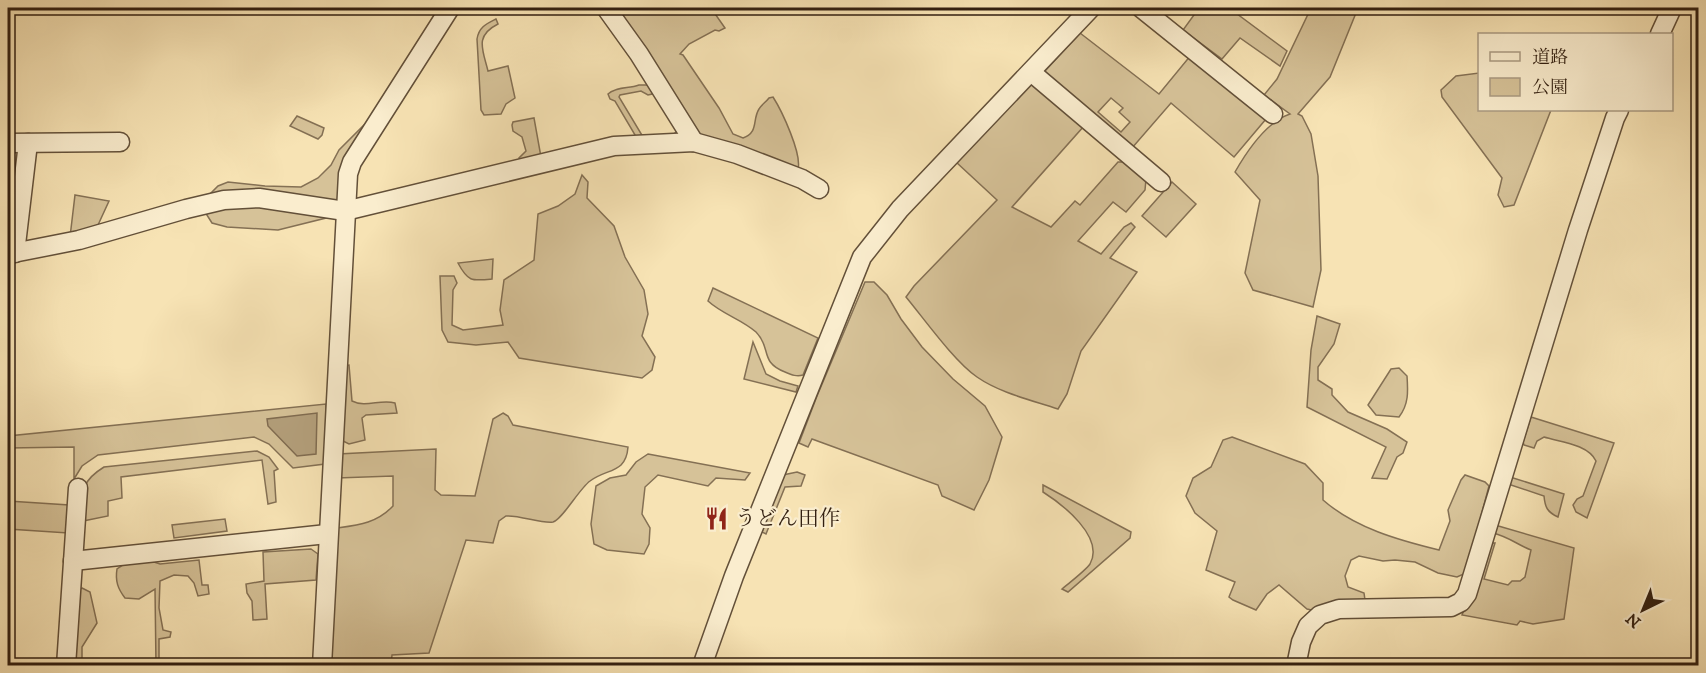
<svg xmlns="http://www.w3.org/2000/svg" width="1706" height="673" font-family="'IM FELL DW Pica','Noto Serif JP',serif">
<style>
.green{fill:#d6c298;stroke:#847054;stroke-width:1.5;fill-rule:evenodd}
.water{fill:#b4a07c;stroke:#806c51;stroke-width:1.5}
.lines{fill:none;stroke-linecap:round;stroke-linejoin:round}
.minor-casing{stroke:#635039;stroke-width:21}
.minor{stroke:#faedce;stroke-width:18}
.labels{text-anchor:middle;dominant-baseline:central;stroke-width:4.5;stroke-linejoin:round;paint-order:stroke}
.poi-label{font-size:21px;fill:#321f10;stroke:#faedce;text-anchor:start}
</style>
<rect width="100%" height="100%" fill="#f7e3b4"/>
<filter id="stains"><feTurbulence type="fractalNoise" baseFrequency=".00333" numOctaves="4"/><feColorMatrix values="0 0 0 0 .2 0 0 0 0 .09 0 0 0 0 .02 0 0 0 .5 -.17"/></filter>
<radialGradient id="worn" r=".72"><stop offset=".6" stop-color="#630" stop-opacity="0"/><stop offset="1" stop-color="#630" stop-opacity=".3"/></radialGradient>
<g class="green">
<path d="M 613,8 L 711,8 L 725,28 L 719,31 L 715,30 L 689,44 L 680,54 L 683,55 L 719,108 L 733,134 L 743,138 C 759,132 752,120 759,109 C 761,105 766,102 769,98 L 773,97 C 782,111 802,154 798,169 L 699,140 Z"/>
<polygon points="1199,8 1229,8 1287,51 1280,66 1240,38 1222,59 1183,30"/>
<path d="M 1311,8 L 1358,8 L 1330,77 L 1298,114 L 1302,116 L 1311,134 L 1318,176 L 1321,270 L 1313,307 L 1253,290 L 1245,273 L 1260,200 L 1235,172 C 1247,151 1266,122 1290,114 L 1264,95 L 1277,79 Z"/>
<path d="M 496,19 L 498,24 C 474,36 483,50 488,71 L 508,66 L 515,98 L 506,104 L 501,114 L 484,115 L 481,110 L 477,39 C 479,27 486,24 496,19 Z"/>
<path d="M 1080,33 L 1159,94 L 1191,55 L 1266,119 L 1234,157 L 1171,103 L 1132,148 L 1044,72 ZM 1111,98 L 1123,108 L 1119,112 L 1130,122 L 1121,132 L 1098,112 Z"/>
<polygon points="1479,73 1480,110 1551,110 1514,205 1504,207 1498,195 1502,178 1442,97 1441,90 1456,76"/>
<path d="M 1032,82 L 1084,126 L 1012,207 L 1051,227 L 1075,201 L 1080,205 L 1118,162 L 1127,162 L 1146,179 L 1145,190 L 1126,212 L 1113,202 L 1078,241 L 1101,254 L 1124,227 L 1131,223 L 1135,227 L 1110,258 L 1137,272 L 1081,351 L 1067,394 L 1058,409 C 1031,400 1000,393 977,377 C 954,361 925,320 906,297 L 914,286 L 997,200 L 956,162 Z"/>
<path d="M 639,85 L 649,85 L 654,88 L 652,94 L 648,95 L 641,91 L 620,95 L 619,97 L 643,137 L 670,138 L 680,128 L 682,136 L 680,139 L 642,140 L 635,135 L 615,101 L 610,99 L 608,94 C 618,86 628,89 639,85 Z"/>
<polygon points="297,116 324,128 322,135 318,139 290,126"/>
<polygon points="534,118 541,157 521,162 519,158 526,151 522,137 513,131 512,125 513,122"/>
<polygon points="371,124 334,216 278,230 227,227 212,223 205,212 204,200 218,186 228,182 265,186 301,187 318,178 331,165 339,150 364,125"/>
<polygon points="582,175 588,182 587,198 614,226 625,257 644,290 648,314 642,336 655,357 652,370 642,378 519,358 508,342 476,345 448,342 442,330 440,276 454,276 457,283 453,290 452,325 463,330 503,325 500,310 504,280 534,260 538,214 558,206 575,194"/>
<polygon points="1172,182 1196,204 1166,237 1142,216"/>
<polygon points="75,195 109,201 98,225 70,237"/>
<path d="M 493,259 L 492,279 C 472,281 468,282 458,263 Z"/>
<polygon points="865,282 874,282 887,295 901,319 922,347 953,379 985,406 1002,437 989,480 974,510 942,496 938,485 812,439 808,447 799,443 817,396"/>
<path d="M 713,288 L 818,338 L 803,375 C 797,377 792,375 785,372 C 759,362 772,348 756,332 C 741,319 722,314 708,301 Z"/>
<polygon points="1317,316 1340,324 1334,344 1318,367 1318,380 1332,389 1332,395 1348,412 1387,429 1407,442 1403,453 1397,457 1387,479 1372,478 1386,447 1307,407 1311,350"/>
<polygon points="753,342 766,374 780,381 798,386 796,392 744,379"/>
<path d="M 349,365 L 352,401 C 366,408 380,399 395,403 L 397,413 L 366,415 L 362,418 L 365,440 L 349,444 L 341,440 L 342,366 Z"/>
<path d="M 1399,368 L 1407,376 C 1408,391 1409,404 1399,417 L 1376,415 L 1368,405 L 1391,369 Z"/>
<polygon points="326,404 325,464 293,468 269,444 254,437 98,455 82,466 74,479 74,447 8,448 8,436"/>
<path d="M 503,413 L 508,416 L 513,425 L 628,447 C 626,474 607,468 590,481 C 579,489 562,520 553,522 C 542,524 520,515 506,516 L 499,521 L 493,543 L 466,540 L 429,653 L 392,655 L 391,665 L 329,666 L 337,528 C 359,525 377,523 393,506 L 393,476 L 337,478 L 338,454 L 436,449 L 435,490 L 441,495 L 475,496 L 493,419 Z"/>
<path d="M 1531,417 L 1614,443 L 1587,518 L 1576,512 L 1573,505 L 1577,499 L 1583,496 L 1596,461 C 1588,444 1560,442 1544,437 L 1537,441 L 1534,448 L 1524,445 L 1523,442 Z"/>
<path d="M 1232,437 L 1305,464 L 1323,483 L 1323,500 C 1355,528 1398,540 1439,550 L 1450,521 L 1448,510 L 1461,480 L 1465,475 L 1485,482 L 1489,486 L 1466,573 L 1457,577 L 1438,573 L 1415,562 L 1395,560 L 1383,561 L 1359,556 L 1351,560 L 1345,576 L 1348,587 L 1364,593 L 1365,600 L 1334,615 L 1307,609 L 1279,585 L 1267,594 L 1256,610 L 1233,600 L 1229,597 L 1235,582 L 1206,570 L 1217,531 L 1195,513 L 1186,496 L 1193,478 L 1211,467 L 1223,440 Z"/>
<path d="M 257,451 L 269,457 L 278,469 L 274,471 L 276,502 L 268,504 L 262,460 L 121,477 L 122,498 L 108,501 L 108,516 L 83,521 C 83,494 78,483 104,467 Z"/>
<polygon points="648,454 750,473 745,480 716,478 708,486 658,475 645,487 642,514 650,528 649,544 644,554 607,550 594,544 591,524 596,486 610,478 626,475 636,462"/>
<polygon points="797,472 805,475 801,486 785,487 766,534 762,532 783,475"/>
<path d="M 1510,477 L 1564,494 L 1558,517 C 1547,512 1545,507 1544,496 L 1508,484 Z"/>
<path d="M 1043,485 L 1131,532 L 1130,538 L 1068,592 L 1062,589 C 1069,583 1085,571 1090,564 C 1105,537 1062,504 1043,492 Z"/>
<polygon points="8,501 69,505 68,533 8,529"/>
<polygon points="225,519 227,531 174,538 172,525"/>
<path d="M 1495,525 L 1574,548 L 1564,619 L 1533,624 L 1520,621 L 1517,625 L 1462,615 L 1490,543 L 1495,543 L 1484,579 L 1508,585 L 1512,581 L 1520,581 L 1525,577 L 1531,550 C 1516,544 1509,537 1493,533 Z"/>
<polygon points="311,549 318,554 316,580 265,584 267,619 253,620 252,601 247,593 246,584 264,581 263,552"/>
<path d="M 199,560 L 202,585 L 208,585 L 209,594 L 198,596 L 194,583 L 188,576 L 174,575 L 160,581 L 159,608 L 163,630 L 171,632 L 170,637 L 159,639 L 159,665 L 156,665 L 155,589 L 139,599 L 125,598 C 118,589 115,581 117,569 L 123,565 L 151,561 L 160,564 Z"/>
<polygon points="82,588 90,592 97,623 82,647 82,665 69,666 74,592"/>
</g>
<polygon class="water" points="317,413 316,454 297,456 268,426 267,419"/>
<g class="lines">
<defs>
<g id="minor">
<polyline points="606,8 639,54 694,142"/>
<polyline points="1141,8 1273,114"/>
<polyline points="1660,34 1672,8"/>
<polyline points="1031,72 1161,182"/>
<polyline points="8,143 120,142"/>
<polyline points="15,253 28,143"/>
<polyline points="8,254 79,240 186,209 224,200 259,198 345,211 614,146 694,142 737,154 802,179 819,189"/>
<polyline points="73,561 327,534"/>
<polyline points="66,666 78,488"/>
<polyline points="322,666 348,174 352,162 450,8"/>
<polyline points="702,666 734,576 862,257 900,209 1091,8"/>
<polyline points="1296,666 1301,642 1308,626 1320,615 1339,609 1451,607 1461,602 1467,594 1578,230 1615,118 1619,110"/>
</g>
</defs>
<use href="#minor" class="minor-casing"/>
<use href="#minor" class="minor"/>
</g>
<defs>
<symbol id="restaurant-bare" viewBox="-9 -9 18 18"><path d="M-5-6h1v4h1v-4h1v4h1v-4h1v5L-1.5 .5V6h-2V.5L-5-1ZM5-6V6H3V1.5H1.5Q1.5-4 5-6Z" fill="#8f2418" stroke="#faedce" stroke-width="2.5" paint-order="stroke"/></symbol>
</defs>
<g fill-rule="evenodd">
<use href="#restaurant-bare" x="700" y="502" width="33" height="33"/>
</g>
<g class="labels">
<g class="poi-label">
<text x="735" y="519">うどん田作</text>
</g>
</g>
<rect width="1706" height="673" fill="none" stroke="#f7e3b4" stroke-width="30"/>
<rect x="9" y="9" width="1688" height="655" fill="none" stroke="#321f10" stroke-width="3"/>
<rect x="15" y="15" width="1676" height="643" fill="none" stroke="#321f10" stroke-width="1.5"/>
<rect x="1478" y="33" width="195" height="78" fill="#faedce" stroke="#aa9b82" stroke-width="1.5"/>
<rect x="1490" y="52" width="30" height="9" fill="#faedce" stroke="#aa9b82" stroke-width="1.5"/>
<text x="1532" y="63" font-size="18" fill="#321f10">道路</text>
<rect x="1490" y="78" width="30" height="18" fill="#d6c298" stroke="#aa9b82" stroke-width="1.5"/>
<text x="1532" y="93" font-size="18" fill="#321f10">公園</text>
<g transform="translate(1643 610) rotate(223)" stroke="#faedce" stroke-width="4.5" paint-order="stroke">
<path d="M0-4.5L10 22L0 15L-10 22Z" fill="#321f10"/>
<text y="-9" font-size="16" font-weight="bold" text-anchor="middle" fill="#321f10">N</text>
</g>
<rect width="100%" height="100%" filter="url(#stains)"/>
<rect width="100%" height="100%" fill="url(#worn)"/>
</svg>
